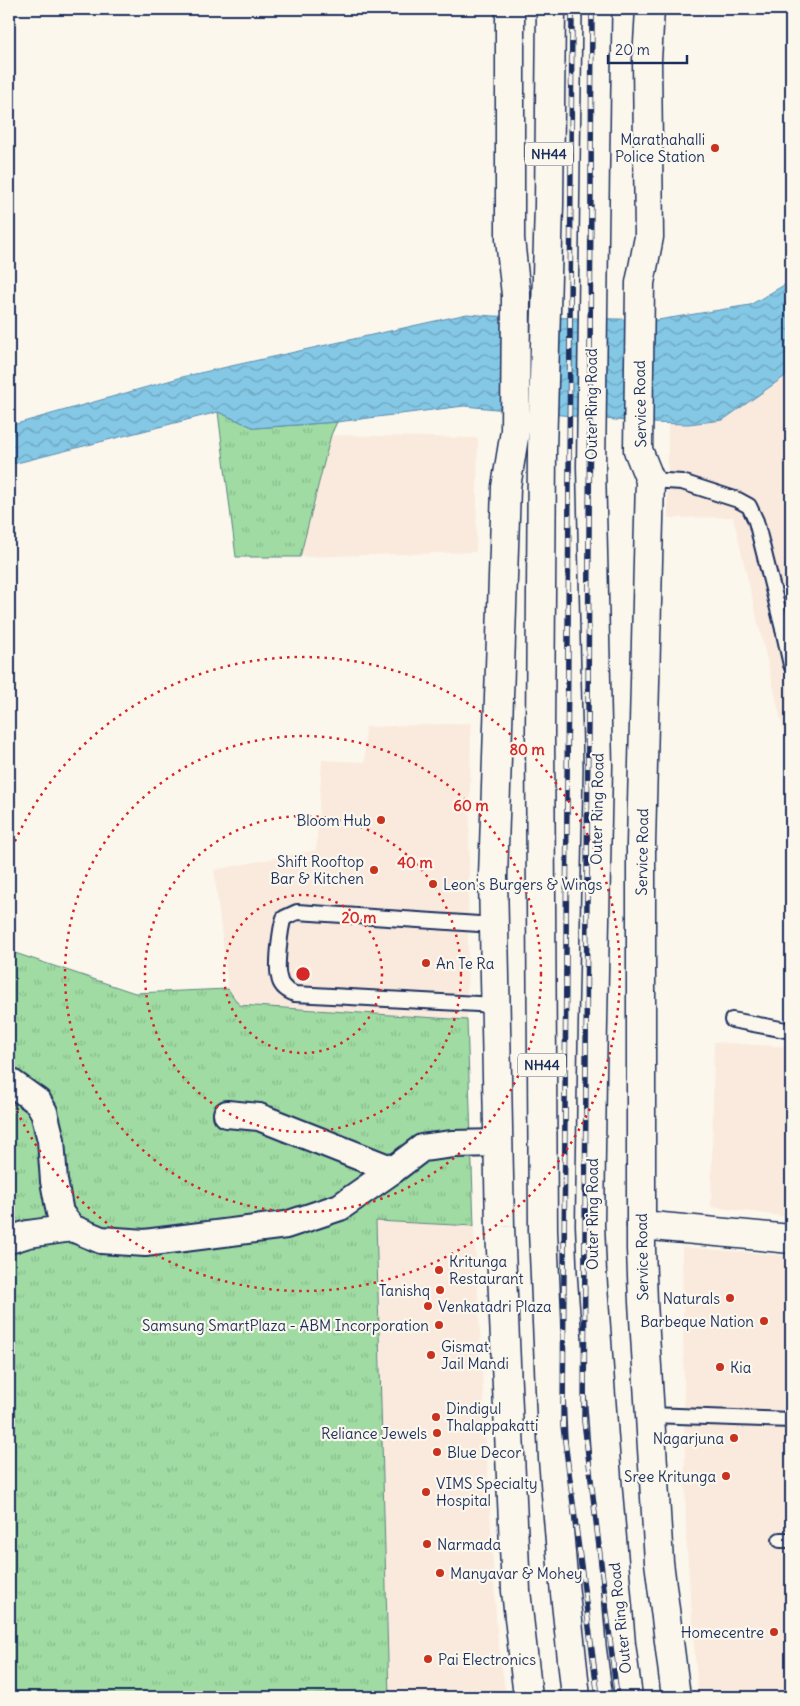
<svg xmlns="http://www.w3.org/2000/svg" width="800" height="1706" font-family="Delius,sans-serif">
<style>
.built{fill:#faeadd}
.grass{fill:url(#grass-tufts);stroke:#5d8580}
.water{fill:url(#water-waves);stroke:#5a8baf}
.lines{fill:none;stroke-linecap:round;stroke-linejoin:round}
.lane-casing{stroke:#1b2f5e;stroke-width:18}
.street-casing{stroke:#1b2f5e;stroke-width:30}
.secondary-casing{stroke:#1b2f5e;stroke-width:31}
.highway-casing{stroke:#1b2f5e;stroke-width:31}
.lane{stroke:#fbf7ec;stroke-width:14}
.street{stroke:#fbf7ec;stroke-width:26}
.secondary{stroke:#fbf7ec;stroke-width:28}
.highway{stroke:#fbf7ec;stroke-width:28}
.rail-casing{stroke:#1b2f5e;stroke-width:5.5}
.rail{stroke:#fbf7ec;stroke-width:4;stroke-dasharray:11;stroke-linecap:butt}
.ring{fill:none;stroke:#d62828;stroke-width:2.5;stroke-dasharray:2.5 5}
.poi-dot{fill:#c8321e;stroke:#fbf7ec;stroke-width:2}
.labels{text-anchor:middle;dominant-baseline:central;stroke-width:4.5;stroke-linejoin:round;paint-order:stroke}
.shield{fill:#fbf7ec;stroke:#5e6b89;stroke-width:1}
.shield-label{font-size:14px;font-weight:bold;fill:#1b2f5e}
.poi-label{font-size:15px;fill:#1b2f5e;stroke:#fbf7ec;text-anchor:start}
.street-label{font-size:15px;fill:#1b2f5e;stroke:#fbf7ec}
.centre{fill:#d62828;stroke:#fbf7ec;stroke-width:2.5}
.ring-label{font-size:15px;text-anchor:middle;font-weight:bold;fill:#d62828;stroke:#fbf7ec;stroke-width:4.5;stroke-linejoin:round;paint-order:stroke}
</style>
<defs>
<pattern id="grass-tufts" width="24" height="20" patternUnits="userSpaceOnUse" patternTransform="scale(1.25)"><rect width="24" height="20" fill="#9fdba2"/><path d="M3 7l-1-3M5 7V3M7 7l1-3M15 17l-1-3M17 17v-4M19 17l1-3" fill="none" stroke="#88bc8e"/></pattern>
<pattern id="water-waves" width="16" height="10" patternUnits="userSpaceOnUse" patternTransform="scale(1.25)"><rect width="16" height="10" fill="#84c8e5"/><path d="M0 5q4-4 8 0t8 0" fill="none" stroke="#6ba3bd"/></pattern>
</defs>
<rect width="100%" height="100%" fill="#fbf7ec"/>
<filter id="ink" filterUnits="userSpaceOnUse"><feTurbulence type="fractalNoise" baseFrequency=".02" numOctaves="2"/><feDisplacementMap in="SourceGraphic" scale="10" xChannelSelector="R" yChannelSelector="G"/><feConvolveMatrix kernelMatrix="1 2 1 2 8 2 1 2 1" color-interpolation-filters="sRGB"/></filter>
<g filter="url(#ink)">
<g class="built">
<polygon points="791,372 791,762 733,517 668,518 668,424 688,424 723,420"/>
<polygon points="331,435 478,438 476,552 300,557"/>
<polygon points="471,723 467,1020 238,1004 228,989 214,870 316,850 322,760 365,762 365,727"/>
<polygon points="714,1042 791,1047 791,1217 711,1207"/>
<polygon points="376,1220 474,1226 497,1633 506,1697 389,1697"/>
<polygon points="682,1247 791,1256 791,1697 698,1697 686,1538"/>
</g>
<g class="grass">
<polygon points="218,412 255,428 337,422 331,435 300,557 236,557"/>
<polygon points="9,951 135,993 228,989 239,1005 467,1020 474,1226 376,1221 389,1697 9,1697"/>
</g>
<polygon class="water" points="791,281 791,372 723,420 688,424 648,423 464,406 337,422 255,428 218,412 9,465 9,426 186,376 467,314 493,316 658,320 750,305"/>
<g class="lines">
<defs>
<g id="lane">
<polyline points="650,480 682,482 738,500 749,506 756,521 783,629 791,631"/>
<polyline points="783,629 791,665"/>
<path d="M 494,925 L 297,912 L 284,918 C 280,928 276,968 279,977 C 280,986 287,991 295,994 L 496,1005"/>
<polyline points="732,1020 791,1031"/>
<polyline points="650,1415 791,1420"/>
<polyline points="780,1540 791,1540"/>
</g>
<g id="street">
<polyline points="9,1081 38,1102 44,1112 51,1140 54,1181 60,1213 72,1228 101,1240 145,1243 286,1225 340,1207 393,1170 422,1148 453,1144 498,1143"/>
<polyline points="227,1114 259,1117 393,1170"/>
<polyline points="9,1240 28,1234 72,1228"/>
</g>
<g id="secondary">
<polyline points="510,9 510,239 516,295 515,431 506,487 493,877 500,1227 516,1591 528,1697"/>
<polyline points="650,9 647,60 649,237 640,283 638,450 650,480 641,844 641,1249 643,1302 659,1562 676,1697"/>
<polyline points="641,1225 791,1239"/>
</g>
<g id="highway">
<polyline points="551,9 549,205 542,450 540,734 543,1231 553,1459 562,1565 576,1697"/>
<polyline points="597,9 591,467 598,766 592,1074 590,1225 592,1272 607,1480 621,1644 628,1697"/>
</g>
</defs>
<use href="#lane" class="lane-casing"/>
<use href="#street" class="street-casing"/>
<use href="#secondary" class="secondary-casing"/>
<use href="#highway" class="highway-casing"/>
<use href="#lane" class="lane"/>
<use href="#street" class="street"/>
<use href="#secondary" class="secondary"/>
<use href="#highway" class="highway"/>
<defs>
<g id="rail">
<polyline points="572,9 563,1426 598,1697"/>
<polyline points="592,9 584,1421 617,1697"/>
</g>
</defs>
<use href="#rail" class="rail-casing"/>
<use href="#rail" class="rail"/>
</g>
</g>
<g class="ring">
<circle cx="303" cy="974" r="79"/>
<circle cx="303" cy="974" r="158"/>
<circle cx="303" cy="974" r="238"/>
<path d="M9 855A317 317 0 1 1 9 1093"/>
</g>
<g class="poi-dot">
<circle cx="715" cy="148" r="5"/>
<circle cx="381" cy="820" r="5"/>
<circle cx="374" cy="870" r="5"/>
<circle cx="433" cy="884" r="5"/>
<circle cx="426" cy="963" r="5"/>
<circle cx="439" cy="1270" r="5"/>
<circle cx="440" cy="1290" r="5"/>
<circle cx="730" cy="1298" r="5"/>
<circle cx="428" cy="1306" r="5"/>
<circle cx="764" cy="1321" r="5"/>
<circle cx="439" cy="1325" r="5"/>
<circle cx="431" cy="1355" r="5"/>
<circle cx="720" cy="1367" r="5"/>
<circle cx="436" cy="1417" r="5"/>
<circle cx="437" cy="1433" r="5"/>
<circle cx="734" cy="1438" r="5"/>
<circle cx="437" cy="1452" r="5"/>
<circle cx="726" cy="1476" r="5"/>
<circle cx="426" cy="1492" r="5"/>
<circle cx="427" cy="1544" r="5"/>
<circle cx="440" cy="1573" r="5"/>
<circle cx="774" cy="1632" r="5"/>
<circle cx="428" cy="1659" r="5"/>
</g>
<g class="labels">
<g class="shield">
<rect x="525" y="142.5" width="48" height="23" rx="4"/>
<rect x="518" y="1053.5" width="48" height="23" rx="4"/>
</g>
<g class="shield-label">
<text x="549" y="154">NH44</text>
<text x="542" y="1065">NH44</text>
</g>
<g class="poi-label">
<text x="705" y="139" text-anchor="end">Marathahalli<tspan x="705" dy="17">Police Station</tspan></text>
<text x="371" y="820" text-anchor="end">Bloom Hub</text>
<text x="364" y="861" text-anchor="end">Shift Rooftop<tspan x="364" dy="17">Bar &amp; Kitchen</tspan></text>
<text x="443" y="884">Leon's Burgers &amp; Wings</text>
<text x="436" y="963">An Te Ra</text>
<text x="449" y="1261">Kritunga<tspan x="449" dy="17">Restaurant</tspan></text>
<text x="430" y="1290" text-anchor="end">Tanishq</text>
<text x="720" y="1298" text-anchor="end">Naturals</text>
<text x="438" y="1306">Venkatadri Plaza</text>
<text x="754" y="1321" text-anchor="end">Barbeque Nation</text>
<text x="429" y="1325" text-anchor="end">Samsung SmartPlaza - ABM Incorporation</text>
<text x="441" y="1346">Gismat<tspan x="441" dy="17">Jail Mandi</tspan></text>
<text x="730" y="1367">Kia</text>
<text x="446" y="1408">Dindigul<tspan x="446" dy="17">Thalappakatti</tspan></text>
<text x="427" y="1433" text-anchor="end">Reliance Jewels</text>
<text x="724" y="1438" text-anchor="end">Nagarjuna</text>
<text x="447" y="1452">Blue Decor</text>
<text x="716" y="1476" text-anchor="end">Sree Kritunga</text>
<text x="436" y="1483">VIMS Specialty<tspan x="436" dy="17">Hospital</tspan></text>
<text x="437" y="1544">Narmada</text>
<text x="450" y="1573">Manyavar &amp; Mohey</text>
<text x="764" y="1632" text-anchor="end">Homecentre</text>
<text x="438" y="1659">Pai Electronics</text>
</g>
<g class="street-label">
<text transform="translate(591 404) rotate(-90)">Outer Ring Road</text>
<text transform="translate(640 404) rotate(-91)">Service Road</text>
<text transform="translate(597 809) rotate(-89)">Outer Ring Road</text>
<text transform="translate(642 852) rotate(-89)">Service Road</text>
<text transform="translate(592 1214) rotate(-90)">Outer Ring Road</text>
<text transform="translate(642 1257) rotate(-91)">Service Road</text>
<text transform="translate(620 1618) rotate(-96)">Outer Ring Road</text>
</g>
</g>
<circle cx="303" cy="974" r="8" class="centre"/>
<g class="ring-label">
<text x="527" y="755">80 m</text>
<text x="471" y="811">60 m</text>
<text x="415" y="868">40 m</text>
<text x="359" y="923">20 m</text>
</g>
<rect width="800" height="1706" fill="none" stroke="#fbf7ec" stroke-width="30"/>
<rect x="15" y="15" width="770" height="1676" fill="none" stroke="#1b2f5e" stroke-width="2" filter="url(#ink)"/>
<path d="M608 55v8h79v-8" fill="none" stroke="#1b2f5e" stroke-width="2.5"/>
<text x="615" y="55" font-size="15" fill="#1b2f5e" stroke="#fbf7ec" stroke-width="4" paint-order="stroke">20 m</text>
</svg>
